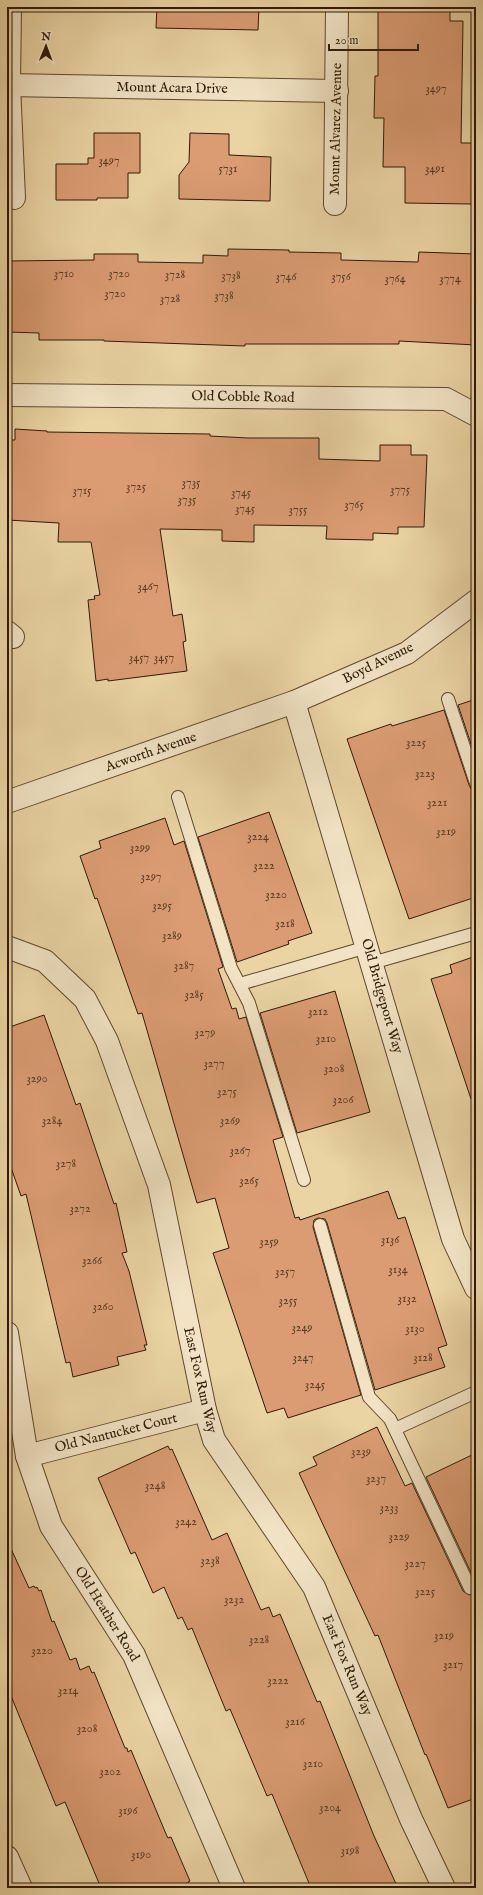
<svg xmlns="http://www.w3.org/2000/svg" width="483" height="1895" font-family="'IM FELL English',serif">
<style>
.building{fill:#db9c73;stroke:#2f1a04}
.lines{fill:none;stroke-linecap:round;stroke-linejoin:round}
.service-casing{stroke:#5e482c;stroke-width:14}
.minor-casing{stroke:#5e482c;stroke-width:24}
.tertiary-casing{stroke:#5e482c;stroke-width:24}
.service{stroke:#f1e3c4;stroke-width:12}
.minor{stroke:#f1e3c4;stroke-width:22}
.tertiary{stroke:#f1e3c4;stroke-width:22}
.labels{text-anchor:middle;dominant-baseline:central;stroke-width:3.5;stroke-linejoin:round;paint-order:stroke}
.number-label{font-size:12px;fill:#5a3a20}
.street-label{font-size:14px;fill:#2f1a04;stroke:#f1e3c4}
</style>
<rect width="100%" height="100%" fill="#ead4a4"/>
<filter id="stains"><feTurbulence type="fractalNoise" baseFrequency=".005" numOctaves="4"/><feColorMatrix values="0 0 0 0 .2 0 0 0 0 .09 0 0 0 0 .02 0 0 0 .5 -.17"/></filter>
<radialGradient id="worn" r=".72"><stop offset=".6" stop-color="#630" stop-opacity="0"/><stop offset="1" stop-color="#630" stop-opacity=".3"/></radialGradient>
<g class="building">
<polygon points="157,7 259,7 258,30 156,28"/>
<polygon points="378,7 450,7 450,21 463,21 461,143 473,143 472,204 405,203 405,167 383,167 384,118 374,118 375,76 378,76"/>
<polygon points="94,133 140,133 140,173 128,173 128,198 97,198 97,200 56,200 56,164 88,164 88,158 94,158"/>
<polygon points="190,133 229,134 229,155 271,157 270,201 179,199 179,175 189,162"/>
<polygon points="228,249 289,250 289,252 341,253 341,260 418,262 419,252 476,254 476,345 399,341 399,344 245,344 245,346 104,341 104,340 39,340 39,333 7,332 7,261 94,260 94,254 138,254 138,262 203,263 203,255 228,256"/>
<polygon points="15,429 47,431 47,432 210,434 210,436 248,438 319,438 319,459 380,461 380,445 411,445 411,455 427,455 424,527 398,527 398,534 373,533 373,540 326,539 327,526 254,525 254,542 222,541 222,530 160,529 173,616 182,614 186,641 183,642 187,671 108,681 108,679 96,681 88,600 95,599 94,596 100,595 91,542 58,542 59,523 7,520 7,440 15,440"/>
<polygon points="476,699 476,759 458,705"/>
<polygon points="444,710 469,785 471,789 476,790 476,897 409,919 347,739 391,724 392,726"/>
<polygon points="269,812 312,933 288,941 289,944 237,962 198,837"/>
<polygon points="165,818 174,845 184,841 223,967 218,969 232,1009 236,1008 239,1019 246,1017 283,1137 273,1140 295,1218 299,1217 300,1220 388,1191 398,1219 405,1217 447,1345 438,1348 445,1367 375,1390 327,1223 325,1219 318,1218 314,1220 313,1227 361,1395 288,1418 284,1408 267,1413 213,1253 229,1248 215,1198 197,1203 142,1013 138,1014 97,898 95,899 80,856 101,848 99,841"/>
<polygon points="476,956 476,1098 471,1099 431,979 452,973 450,965"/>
<polygon points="335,991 370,1112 297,1133 260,1013"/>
<polygon points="44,1015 76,1105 80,1103 114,1204 116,1203 127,1252 122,1253 129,1271 147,1345 144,1345 146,1350 117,1357 119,1365 73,1377 70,1362 66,1363 26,1194 21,1196 7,1156 7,1028"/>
<polygon points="377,1427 405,1486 412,1483 463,1591 469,1595 476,1592 476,1798 448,1808 426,1754 425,1755 378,1635 375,1636 299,1473 317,1465 313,1457"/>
<polygon points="168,1446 170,1450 172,1449 212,1540 227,1533 261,1610 269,1607 273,1617 280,1614 315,1697 317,1702 320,1701 374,1836 398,1888 311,1888 272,1794 267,1796 230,1709 226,1711 192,1628 188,1630 182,1617 178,1619 164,1587 153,1593 135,1552 131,1554 98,1478"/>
<polygon points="476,1453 476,1583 426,1477"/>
<polygon points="7,1540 29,1588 34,1586 35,1588 37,1587 39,1591 41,1590 52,1622 54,1621 70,1660 76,1658 80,1670 89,1666 92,1673 94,1672 125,1748 127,1748 128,1752 131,1750 166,1834 168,1838 171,1837 190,1881 188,1882 190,1888 101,1888 65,1802 56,1806 7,1686"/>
</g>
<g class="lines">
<defs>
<g id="service">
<polyline points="448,699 476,783"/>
<polyline points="178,797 231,968 249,1003 304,1180"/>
<polyline points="372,963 476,933"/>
<polyline points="240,984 367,947"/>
<polyline points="320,1225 369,1397 390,1419 470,1588"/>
<polyline points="395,1429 476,1392"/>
</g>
<g id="minor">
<polyline points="10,7 9,85 14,198"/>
<polyline points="7,85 337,91"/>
<polyline points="335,204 337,7"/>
<polyline points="7,395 446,399 476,415"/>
<polyline points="7,632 13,637"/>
<polyline points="294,702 453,1239 476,1288"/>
<polyline points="7,947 45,961 85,999 107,1041 159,1185 205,1410 214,1440 314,1587 411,1819 444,1888"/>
<polyline points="7,1333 27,1456 51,1526 134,1655 234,1888"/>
<polyline points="27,1456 205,1410"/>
<polyline points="7,1857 21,1888"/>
</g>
<polyline id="tertiary" points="7,802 294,702 407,653 476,601"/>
</defs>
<use href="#service" class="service-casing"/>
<use href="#minor" class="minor-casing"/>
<use href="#tertiary" class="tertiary-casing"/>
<use href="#service" class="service"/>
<use href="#minor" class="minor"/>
<use href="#tertiary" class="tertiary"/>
</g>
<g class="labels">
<g class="number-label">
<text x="436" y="88">3497</text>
<text x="109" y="160">3497</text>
<text x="228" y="168">5731</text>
<text x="435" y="168">3491</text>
<text x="64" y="273">3710</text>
<text x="119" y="273">3720</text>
<text x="175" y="274">3728</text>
<text x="231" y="275">3738</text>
<text x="286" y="276">3746</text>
<text x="341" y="276">3756</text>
<text x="395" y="278">3764</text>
<text x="450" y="278">3774</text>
<text x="115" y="293">3720</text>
<text x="224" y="295">3738</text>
<text x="170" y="298">3728</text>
<text x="191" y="482">3735</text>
<text x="136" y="486">3725</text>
<text x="400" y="489">3775</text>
<text x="82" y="490">3715</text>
<text x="241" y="492">3745</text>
<text x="187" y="499">3735</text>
<text x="354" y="504">3765</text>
<text x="245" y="508">3745</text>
<text x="298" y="509">3755</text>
<text x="148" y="586">3467</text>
<text x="139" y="657">3457</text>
<text x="164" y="657">3457</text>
<text x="416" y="742">3225</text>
<text x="425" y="773">3223</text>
<text x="437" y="802">3221</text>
<text x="446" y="831">3219</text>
<text x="258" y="836">3224</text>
<text x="140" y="847">3299</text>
<text x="264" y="865">3222</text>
<text x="151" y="876">3297</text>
<text x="276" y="894">3220</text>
<text x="162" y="905">3295</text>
<text x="285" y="923">3218</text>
<text x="172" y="935">3289</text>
<text x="184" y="965">3287</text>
<text x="194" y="994">3285</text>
<text x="318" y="1011">3212</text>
<text x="205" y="1032">3279</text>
<text x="326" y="1038">3210</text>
<text x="214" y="1063">3277</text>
<text x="334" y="1068">3208</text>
<text x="37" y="1078">3290</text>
<text x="227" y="1091">3275</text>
<text x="343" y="1099">3206</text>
<text x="52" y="1120">3284</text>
<text x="230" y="1120">3269</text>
<text x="240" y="1150">3267</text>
<text x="66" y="1163">3278</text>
<text x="249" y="1180">3265</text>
<text x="80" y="1208">3272</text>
<text x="390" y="1239">3136</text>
<text x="269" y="1241">3259</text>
<text x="92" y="1260">3266</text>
<text x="398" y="1269">3134</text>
<text x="285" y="1271">3257</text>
<text x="407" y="1298">3132</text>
<text x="288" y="1300">3255</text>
<text x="103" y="1306">3260</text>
<text x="302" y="1327">3249</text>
<text x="415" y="1328">3130</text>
<text x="303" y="1357">3247</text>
<text x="423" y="1357">3128</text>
<text x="315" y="1384">3245</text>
<text x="361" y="1451">3239</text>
<text x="376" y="1478">3237</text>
<text x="155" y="1485">3248</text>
<text x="389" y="1507">3233</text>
<text x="186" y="1521">3242</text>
<text x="399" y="1536">3229</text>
<text x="210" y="1560">3238</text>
<text x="415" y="1563">3227</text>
<text x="425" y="1591">3225</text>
<text x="234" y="1599">3232</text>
<text x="444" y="1635">3219</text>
<text x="259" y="1639">3228</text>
<text x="42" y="1650">3220</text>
<text x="453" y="1664">3217</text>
<text x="278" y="1680">3222</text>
<text x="68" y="1690">3214</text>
<text x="295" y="1721">3216</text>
<text x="87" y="1728">3208</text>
<text x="313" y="1763">3210</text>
<text x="110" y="1771">3202</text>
<text x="330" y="1807">3204</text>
<text x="128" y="1810">3196</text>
<text x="350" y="1850">3198</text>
<text x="141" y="1854">3190</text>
</g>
<g class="street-label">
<text transform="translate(172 88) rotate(1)">Mount Acara Drive</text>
<text transform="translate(336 129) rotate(-89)">Mount Alvarez Avenue</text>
<text transform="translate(243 397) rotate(1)">Old Cobble Road</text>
<text transform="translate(378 663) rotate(-26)">Boyd Avenue</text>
<text transform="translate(151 752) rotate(-19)">Acworth Avenue</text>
<text transform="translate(382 996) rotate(74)">Old Bridgeport Way</text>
<text transform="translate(200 1380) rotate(77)">East Fox Run Way</text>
<text transform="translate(116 1433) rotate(-14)">Old Nantucket Court</text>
<text transform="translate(107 1614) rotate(58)">Old Heather Road</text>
<text transform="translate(347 1665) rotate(67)">East Fox Run Way</text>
</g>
</g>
<rect width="483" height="1895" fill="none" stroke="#ead4a4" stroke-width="24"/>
<rect x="8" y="8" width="467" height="1879" fill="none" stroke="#2f1a04" stroke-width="2"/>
<rect x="12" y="12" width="459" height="1871" fill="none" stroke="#2f1a04"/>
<g transform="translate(46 46) rotate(1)" stroke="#f1e3c4" stroke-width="3" paint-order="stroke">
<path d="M0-3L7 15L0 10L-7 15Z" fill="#2f1a04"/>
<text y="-6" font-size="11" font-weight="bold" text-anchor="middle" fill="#2f1a04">N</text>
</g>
<path d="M329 44v6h89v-6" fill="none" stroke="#2f1a04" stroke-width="2"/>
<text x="335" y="44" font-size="12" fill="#2f1a04" stroke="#f1e3c4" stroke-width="3" paint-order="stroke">20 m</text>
<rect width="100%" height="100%" filter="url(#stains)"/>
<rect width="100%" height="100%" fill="url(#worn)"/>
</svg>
